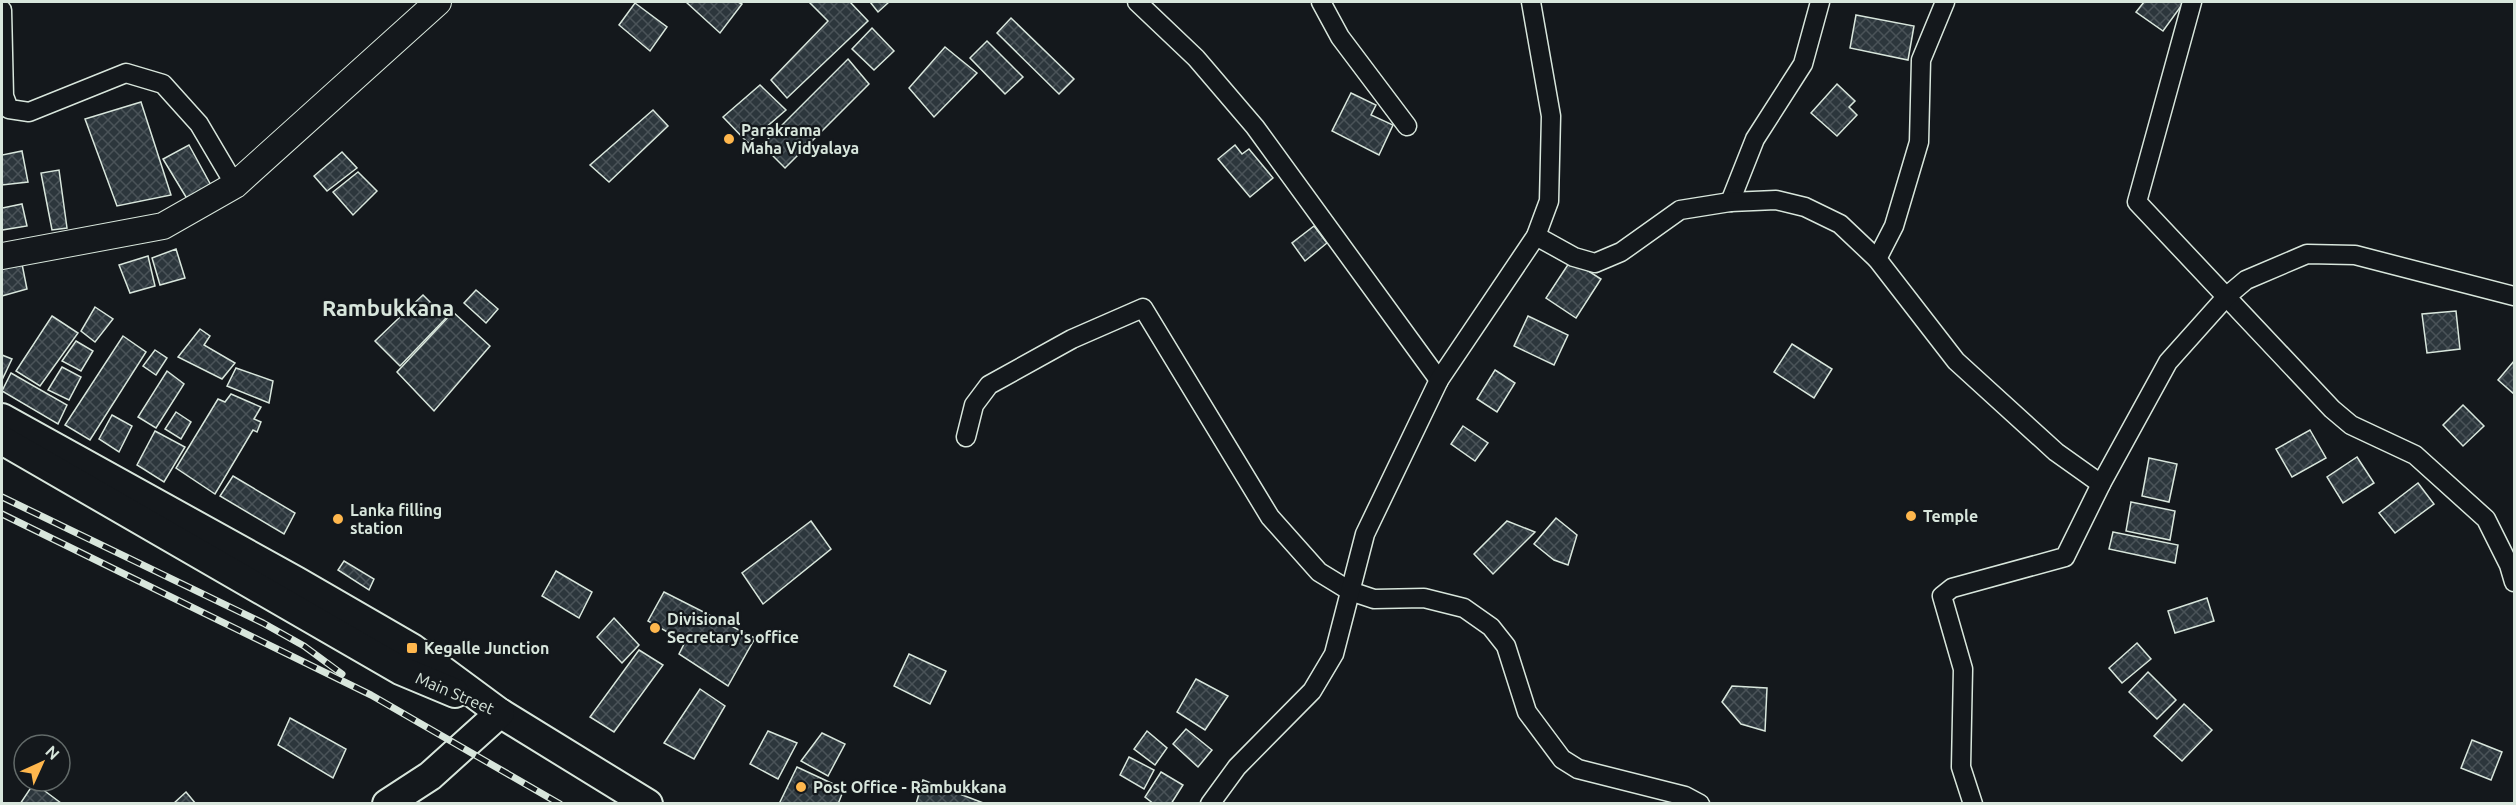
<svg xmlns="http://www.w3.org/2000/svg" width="2516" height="805" font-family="Ubuntu,sans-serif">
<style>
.building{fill:url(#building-cross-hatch);stroke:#d8e6dc;stroke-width:1.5}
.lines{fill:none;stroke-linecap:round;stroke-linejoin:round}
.street-casing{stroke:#d8e6dc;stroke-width:21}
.secondary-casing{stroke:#d8e6dc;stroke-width:28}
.primary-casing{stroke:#d8e6dc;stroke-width:32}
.street{stroke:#14181c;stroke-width:18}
.secondary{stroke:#14181c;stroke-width:26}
.primary{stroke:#14181c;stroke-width:28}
.rail-casing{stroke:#d8e6dc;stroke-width:7}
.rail{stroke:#14181c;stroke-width:4.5;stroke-dasharray:14;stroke-linecap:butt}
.poi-dot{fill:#ffb74d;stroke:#14181c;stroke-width:2}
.labels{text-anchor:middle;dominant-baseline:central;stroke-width:4.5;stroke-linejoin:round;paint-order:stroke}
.poi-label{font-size:16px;font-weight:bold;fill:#d8e6dc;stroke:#14181c;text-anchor:start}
.street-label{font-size:16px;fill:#d8e6dc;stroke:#14181c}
.district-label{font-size:22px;font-weight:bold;fill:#d8e6dc;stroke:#14181c}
</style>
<defs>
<pattern id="building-cross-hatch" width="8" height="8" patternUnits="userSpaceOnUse" patternTransform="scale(1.5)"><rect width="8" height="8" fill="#2c363c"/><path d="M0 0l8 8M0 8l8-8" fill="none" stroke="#4a5358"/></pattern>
</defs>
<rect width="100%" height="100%" fill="#14181c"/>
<g class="building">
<polygon points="686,2 738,2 742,4 720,33"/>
<polygon points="809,2 850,2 868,21 787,98 771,80 828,21"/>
<polygon points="870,2 889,2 878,12"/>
<polygon points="2144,2 2184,2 2163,31 2136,12"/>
<polygon points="635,3 667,27 650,51 619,25"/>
<polygon points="1856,15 1914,26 1908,60 1850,48"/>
<polygon points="1011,18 1074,79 1059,94 997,33"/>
<polygon points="872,28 894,51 874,70 852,49"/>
<polygon points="987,41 1023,77 1005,94 970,58"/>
<polygon points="945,47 977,73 934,117 909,88"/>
<polygon points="848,59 869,84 785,168 762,145"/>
<polygon points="1837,84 1855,101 1849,107 1857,115 1837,136 1811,113"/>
<polygon points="760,85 786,110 748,143 723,117"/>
<polygon points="1351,93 1376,105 1371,115 1393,125 1379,155 1332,131"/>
<polygon points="141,102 171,195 117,206 85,119"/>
<polygon points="653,110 668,126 609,182 590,165"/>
<polygon points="189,145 213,189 189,202 163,159"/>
<polygon points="1235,145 1242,154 1249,149 1273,178 1250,197 1218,159"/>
<polygon points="22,151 28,182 2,185 2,155"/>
<polygon points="342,152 357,168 327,191 314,176"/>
<polygon points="59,170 67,228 52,230 41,173"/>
<polygon points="358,172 377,191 353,215 333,192"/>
<polygon points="22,204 27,226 2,230 2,208"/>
<polygon points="1314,226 1327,243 1305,261 1292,243"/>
<polygon points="176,249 185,278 160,285 152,258"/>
<polygon points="148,256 155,286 130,293 119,265"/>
<polygon points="1571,260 1601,279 1576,318 1546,298"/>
<polygon points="22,264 27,289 2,296 2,269"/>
<polygon points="476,290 498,309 486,323 464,303"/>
<polygon points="423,295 446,318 400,366 375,341"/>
<polygon points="95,307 113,319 95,342 81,331"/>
<polygon points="2456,311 2460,349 2427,353 2422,314"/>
<polygon points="453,312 490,346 434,411 397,372"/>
<polygon points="52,316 78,333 40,386 16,371"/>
<polygon points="1528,316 1568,335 1554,365 1514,346"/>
<polygon points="200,329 210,336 204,345 235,363 222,379 178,357"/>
<polygon points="123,336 146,352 90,440 65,425"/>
<polygon points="76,341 93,351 81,371 62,361"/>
<polygon points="1792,344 1832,369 1814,398 1774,372"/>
<polygon points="155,350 167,358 156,375 143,366"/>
<polygon points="2,355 12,359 2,380"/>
<polygon points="2514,361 2514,394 2498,380"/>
<polygon points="62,367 81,377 69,400 48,390"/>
<polygon points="236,368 273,381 269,403 227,386"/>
<polygon points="1495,370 1515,383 1497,412 1477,399"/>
<polygon points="167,371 184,384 156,428 138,417"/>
<polygon points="11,373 67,405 58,424 2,391"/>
<polygon points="231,394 261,407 254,419 261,422 257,432 253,430 215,494 176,468 218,399 225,402"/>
<polygon points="2463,405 2484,426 2463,446 2443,425"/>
<polygon points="176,412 191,422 181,439 165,429"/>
<polygon points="112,415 132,426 119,452 99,439"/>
<polygon points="1463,426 1488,443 1475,461 1451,444"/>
<polygon points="2310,430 2326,458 2292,477 2276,449"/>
<polygon points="155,431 185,447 164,482 137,465"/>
<polygon points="2357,457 2374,483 2343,503 2327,477"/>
<polygon points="2149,458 2177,464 2169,502 2142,496"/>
<polygon points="233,476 295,513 284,534 220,496"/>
<polygon points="2418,483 2434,504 2395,533 2379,513"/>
<polygon points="2131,502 2175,511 2170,540 2126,531"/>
<polygon points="1556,518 1577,535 1568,565 1554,560 1534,544"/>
<polygon points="811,521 831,549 763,604 742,573"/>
<polygon points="1507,521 1535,532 1493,574 1474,554"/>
<polygon points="2113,532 2178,545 2175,563 2109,549"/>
<polygon points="344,561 374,579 369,590 338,570"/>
<polygon points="556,571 592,592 579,618 542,596"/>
<polygon points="664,592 755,638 728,686 679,654 685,642 648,621"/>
<polygon points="2207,598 2214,621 2175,633 2168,611"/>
<polygon points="614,618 639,645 622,663 597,637"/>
<polygon points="2137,643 2151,659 2122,683 2109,668"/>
<polygon points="639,650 663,665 614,732 590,717"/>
<polygon points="909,654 946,671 930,704 894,686"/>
<polygon points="2148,672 2176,700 2157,719 2129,692"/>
<polygon points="1196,679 1228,696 1205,730 1177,712"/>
<polygon points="1732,686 1767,688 1765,731 1741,724 1722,702"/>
<polygon points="700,689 725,706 694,759 664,743"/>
<polygon points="2184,704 2212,730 2182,761 2154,736"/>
<polygon points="290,718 346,749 333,778 278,745"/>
<polygon points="1186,729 1212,750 1198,767 1173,744"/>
<polygon points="768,731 797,743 778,779 750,764"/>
<polygon points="1147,731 1167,748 1155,765 1134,749"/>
<polygon points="822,733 845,744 828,776 801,761"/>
<polygon points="2472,740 2502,752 2491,780 2461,768"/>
<polygon points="1129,757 1154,770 1144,789 1120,775"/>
<polygon points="797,767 844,789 838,804 779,804"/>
<polygon points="1161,772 1183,785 1171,804 1154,804 1145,797"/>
<polygon points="923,780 986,804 916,804"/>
<polygon points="34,783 61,803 60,804 20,804"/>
<polygon points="186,792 196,804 173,804"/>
</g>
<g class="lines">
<defs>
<g id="street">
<polyline points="1137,2 1196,58 1255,127 1439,380"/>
<polyline points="1321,2 1340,37 1407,126"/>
<polyline points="2192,2 2137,202 2332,409 2351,425 2415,455 2486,519 2509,565 2514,582"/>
<polyline points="2,10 4,96 9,109 29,112 126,73 163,84 199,124 235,185"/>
<polyline points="1730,202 1755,139 1803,64 1820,2"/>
<polyline points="1536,236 1574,257 1595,263 1621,252 1680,210 1730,202 1776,200 1805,207 1840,224 1877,259 1956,361 2056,452 2101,484"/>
<polyline points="1877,259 1894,226 1919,142 1921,60 1945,2"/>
<polyline points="966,437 974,405 989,385 1072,339 1143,308 1270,517 1319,572 1350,591 1374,599 1424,598 1464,608 1491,627 1506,646 1527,712 1562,759 1578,769 1685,796 1700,804"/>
<polyline points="1210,804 1237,767 1312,691 1334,654 1365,534 1439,380 1536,236 1549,201 1551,116 1531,2"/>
<polyline points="1973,804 1961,767 1963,669 1942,596 1952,588 2065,557 2101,484 2168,362 2227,296 2246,280 2307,254 2355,255 2514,296"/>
</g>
<polyline id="secondary" points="2,256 163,226 235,185 438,2"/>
<g id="primary">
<polyline points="2,418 296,581 412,648 500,713 648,804"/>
<polyline points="2,440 400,670 455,693"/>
<polyline points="387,804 430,776 500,713"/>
</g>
</defs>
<use href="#street" class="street-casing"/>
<use href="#secondary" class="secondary-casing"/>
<use href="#primary" class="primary-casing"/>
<use href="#street" class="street"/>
<use href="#secondary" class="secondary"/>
<use href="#primary" class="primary"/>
<defs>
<g id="rail">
<polyline points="2,497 263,623 304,646 342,674"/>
<polyline points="2,514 371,695 560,804"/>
</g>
</defs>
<use href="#rail" class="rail-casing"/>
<use href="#rail" class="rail"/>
</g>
<g class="poi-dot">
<circle cx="729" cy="139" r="6"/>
<circle cx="1911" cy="516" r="6"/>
<circle cx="338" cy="519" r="6"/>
<circle cx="655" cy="628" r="6"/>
<rect x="406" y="642" width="12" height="12" rx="3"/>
<circle cx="801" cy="787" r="6"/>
</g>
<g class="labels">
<g class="poi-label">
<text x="741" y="130">Parakrama<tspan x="741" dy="18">Maha Vidyalaya</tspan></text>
<text x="350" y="510">Lanka filling<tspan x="350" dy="18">station</tspan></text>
<text x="1923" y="516">Temple</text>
<text x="667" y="619">Divisional<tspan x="667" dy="18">Secretary's office</tspan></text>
<text x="424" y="648">Kegalle Junction</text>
<text x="813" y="787">Post Office - Rambukkana</text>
</g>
<g class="street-label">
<text transform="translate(455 693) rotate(23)">Main Street</text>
</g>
<g class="district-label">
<text x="388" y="307">Rambukkana</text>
</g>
</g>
<rect width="2516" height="805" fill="none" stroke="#d8e6dc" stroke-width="6"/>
<g transform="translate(42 763) rotate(45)"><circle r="28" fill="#14181c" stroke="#626a69" stroke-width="1.5"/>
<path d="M0-4.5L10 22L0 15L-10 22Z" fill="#ffb74d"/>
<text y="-9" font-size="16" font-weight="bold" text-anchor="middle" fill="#d8e6dc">N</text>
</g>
</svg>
